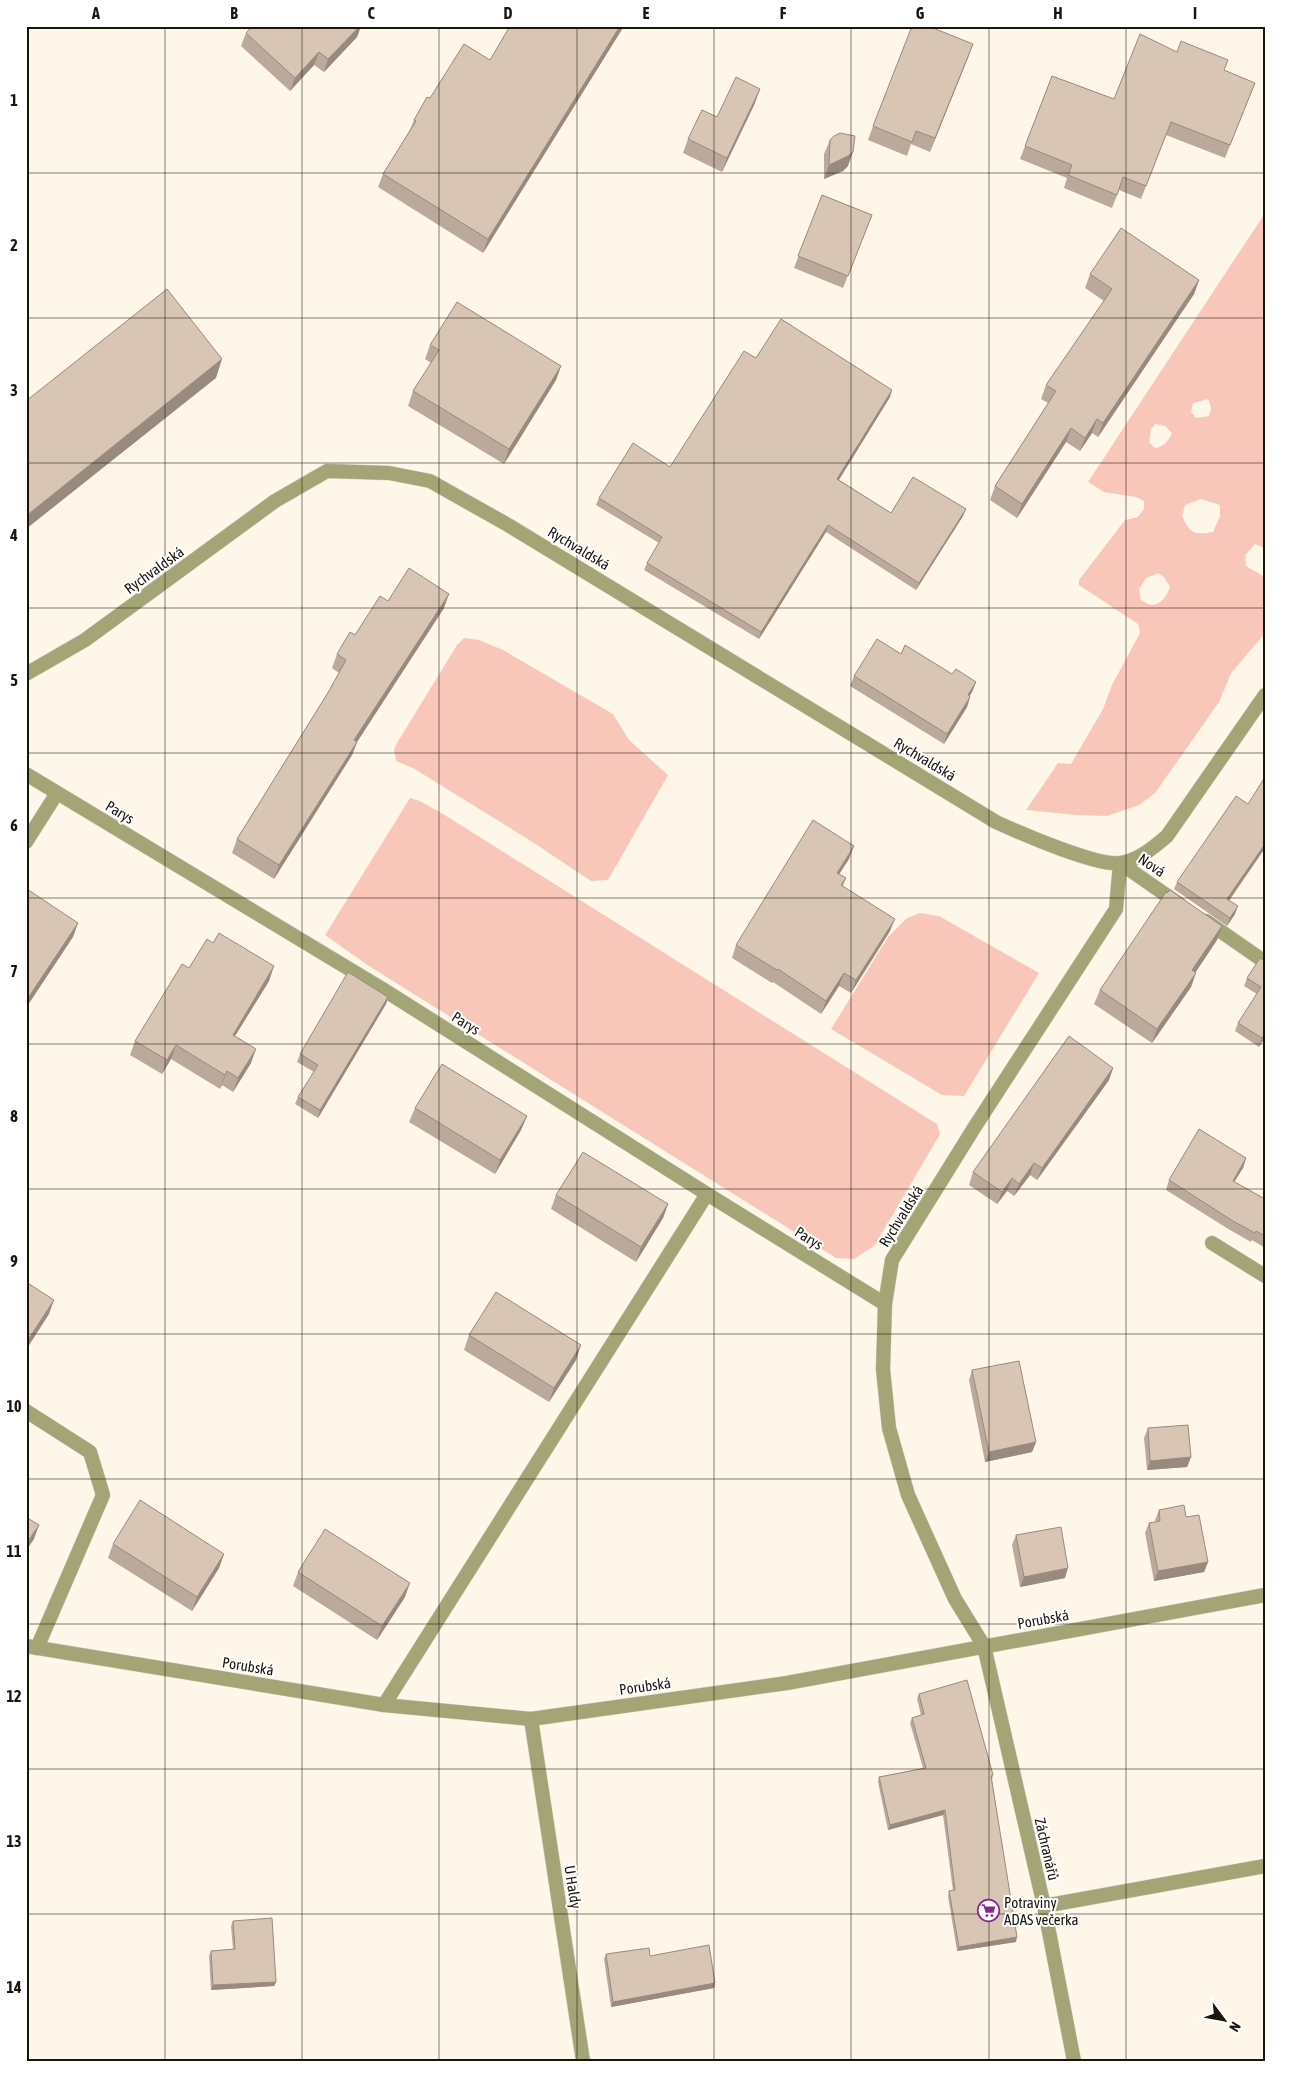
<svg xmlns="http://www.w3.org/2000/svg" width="1291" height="2087" font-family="'Asap Condensed',sans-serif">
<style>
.green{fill:#f9c7b9;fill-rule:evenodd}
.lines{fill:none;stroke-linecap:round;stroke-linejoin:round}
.minor-casing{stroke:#d9d3c6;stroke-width:15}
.tertiary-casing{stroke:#d9d3c6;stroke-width:15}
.minor{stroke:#a3a577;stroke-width:14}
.tertiary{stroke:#a3a577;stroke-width:14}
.wall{fill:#bba99b}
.shaded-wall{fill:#988a7e}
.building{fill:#d9c5b4;stroke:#988a7e}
.grid{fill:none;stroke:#19160d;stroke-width:1;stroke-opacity:0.55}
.labels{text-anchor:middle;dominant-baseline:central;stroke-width:4;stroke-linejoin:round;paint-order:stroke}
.street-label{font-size:15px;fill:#19160d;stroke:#fff}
.poi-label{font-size:15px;fill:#19160d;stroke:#fff;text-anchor:start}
.neatline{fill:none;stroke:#19160d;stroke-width:2}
.grid-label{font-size:16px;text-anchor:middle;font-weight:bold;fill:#19160d}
</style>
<rect width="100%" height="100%" fill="#fef7e9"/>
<g class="green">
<path d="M 1265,213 L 1265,548 L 1255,544 L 1245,555 L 1246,566 L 1263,576 L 1265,575 L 1265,633 L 1231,673 L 1219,702 L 1155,793 L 1139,805 L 1107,816 L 1076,815 L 1026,810 L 1058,763 L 1071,764 L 1103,709 L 1112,685 L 1140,633 L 1138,624 L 1079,585 L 1079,580 L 1125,520 L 1138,517 L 1144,509 L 1144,501 L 1136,497 L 1104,492 L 1088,482 ZM 1208,399 L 1211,408 L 1209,416 L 1196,418 L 1191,412 L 1193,403 ZM 1155,424 L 1165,426 L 1172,433 C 1169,441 1163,447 1155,448 L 1149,442 L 1151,429 ZM 1201,499 L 1220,505 L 1220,516 L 1213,532 C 1194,535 1190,534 1182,516 L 1185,505 ZM 1158,573 L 1164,577 L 1170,587 C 1165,601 1155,611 1141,600 L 1139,589 L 1146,578 Z"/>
<polygon points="464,638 479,640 503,650 613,714 629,740 668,775 608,880 591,881 531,841 413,768 396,761 394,750 397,743 457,645"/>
<polygon points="410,798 420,801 443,814 937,1124 940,1134 875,1245 854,1259 836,1258 369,966 325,935"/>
<polygon points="920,913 939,916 1039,973 964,1096 942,1095 831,1029 888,937 907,918"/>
</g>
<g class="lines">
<defs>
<g id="minor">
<polyline points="26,774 384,990 707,1194 885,1304"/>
<polyline points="26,842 57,793"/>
<polyline points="1206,921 1265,962"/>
<polyline points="1212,1243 1265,1276"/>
<polyline points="26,1411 90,1452 103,1495 37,1648"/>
<polyline points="26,1646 384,1705 531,1719 787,1683 1265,1595"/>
<polyline points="384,1705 707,1194"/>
<polyline points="531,1719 583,2061"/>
<polyline points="1044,1906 1265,1866"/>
<polyline points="1074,2061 1044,1906 984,1646 955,1599 908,1495 889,1428 883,1369 885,1304 892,1260 974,1128 1116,909 1120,863 1179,904"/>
</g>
<path id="tertiary" d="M 26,674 L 85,640 L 275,501 L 327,471 L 389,473 L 430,481 L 508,525 L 996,822 C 1020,833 1098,867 1121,863 C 1139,860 1154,847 1167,836 L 1265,695"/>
</defs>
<use href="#minor" class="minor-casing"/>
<use href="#tertiary" class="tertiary-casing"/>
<use href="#minor" class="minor"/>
<use href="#tertiary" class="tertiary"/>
</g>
<g class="wall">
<polygon points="252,26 361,26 357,37 324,72 314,65 290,91 241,46 246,33"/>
<polygon points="510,26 624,26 483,253 378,187 383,174 410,130 414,120 430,98 490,60"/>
<polygon points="973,44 930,152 911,144 907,156 868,140 873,126"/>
<polygon points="1177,52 1255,83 1225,158 1166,135 1141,199 1119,190 1112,208 1064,188 1067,178 1020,159 1052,76 1114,99"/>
<polygon points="755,103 722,172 683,153 688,139 717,117"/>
<polygon points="830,140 848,166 843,171 824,179 824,154"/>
<polygon points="822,195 872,215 843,288 794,268"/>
<polygon points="1090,274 1199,280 1194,294 1098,437 1092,433 1080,451 1066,442 1017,518 990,500 995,486 1048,403 1041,399 1046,385 1104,301 1085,288"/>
<polygon points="430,345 561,366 556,380 504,464 408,406 413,391 431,363 425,359"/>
<polygon points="756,358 890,397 839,480 891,513 963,516 916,590 826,532 759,639 644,570 647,563 659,543 596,505 599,498 670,467"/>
<polygon points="388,601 444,608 357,742 352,755 274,879 232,853 237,839 329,691 339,673 332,668 337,654"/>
<polygon points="901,654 952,674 976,682 972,692 969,697 970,697 967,707 944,744 850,686 854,676"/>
<polygon points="1248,804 1265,848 1229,901 1235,914 1227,926 1174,889 1177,882"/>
<polygon points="849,859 839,874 846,878 843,886 890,931 851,993 839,986 821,1014 773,982 772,983 732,958 736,945"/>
<polygon points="1217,940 1195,973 1191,987 1152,1043 1094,1004 1100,990"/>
<polygon points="1265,961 1265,1037 1259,1047 1235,1031 1238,1023 1257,994 1244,986 1247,978"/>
<polygon points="189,968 269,981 235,1036 251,1063 233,1092 222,1085 220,1089 171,1059 162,1074 130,1055 135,1041"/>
<polygon points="388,997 386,1004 318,1118 295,1104 298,1097 314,1072 297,1062 300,1054"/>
<polygon points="1113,1068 1109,1080 1037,1180 1030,1175 1014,1196 1007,1191 997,1204 969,1185 973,1172"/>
<polygon points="415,1108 527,1116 521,1130 495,1174 409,1122"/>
<polygon points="1246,1158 1243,1168 1234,1182 1265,1199 1265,1248 1252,1240 1251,1242 1230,1230 1166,1190 1169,1180"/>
<polygon points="556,1195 668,1204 663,1218 636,1262 551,1209"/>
<polygon points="469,1335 576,1360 549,1402 464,1350"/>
<polygon points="972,1370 1036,1442 1032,1452 985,1462 969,1380"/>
<polygon points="1148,1428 1191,1457 1187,1467 1147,1470 1144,1438"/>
<polygon points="1159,1510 1186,1517 1208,1562 1204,1572 1154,1581 1145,1533 1149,1523 1156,1522 1155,1520"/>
<polygon points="1016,1535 1065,1578 1020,1587 1012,1545"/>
<polygon points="113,1544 224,1554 219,1568 192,1611 108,1558"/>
<polygon points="298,1572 405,1597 377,1640 293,1586"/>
<polygon points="919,1694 993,1775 992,1780 1016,1942 957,1951 948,1896 949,1891 953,1891 943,1815 888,1830 878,1782 879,1777 923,1768 910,1723 912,1718 921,1715 917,1699"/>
<polygon points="233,1921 276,1982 274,1986 211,1990 209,1956 211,1951 233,1949 231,1926"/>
<polygon points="606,1954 650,1956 715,1983 714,1988 611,2007 604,1959"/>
</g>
<g class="shaded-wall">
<polygon points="360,26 361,26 357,37 324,72 328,59"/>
<polygon points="620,26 624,26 483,253 488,239"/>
<polygon points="973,44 968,58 930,152 935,138"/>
<polygon points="319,52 314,65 290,91 295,78"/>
<polygon points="760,89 755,103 722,172 727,158"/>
<polygon points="853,152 848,166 843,171 824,179 829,165"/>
<polygon points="1199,280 1194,294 1098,437 1103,423"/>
<polygon points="222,359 216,378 26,529 26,516"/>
<polygon points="561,366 556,380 504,464 509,449"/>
<polygon points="892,390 890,397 835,486 837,479"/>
<polygon points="1097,419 1092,433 1080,451 1085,438"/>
<polygon points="1071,428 1066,442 1017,518 1022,504"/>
<polygon points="966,509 963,516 916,590 919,583"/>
<polygon points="828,525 826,532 759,639 761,632"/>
<polygon points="449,594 444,608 357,742 352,755 274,879 279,865 354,740"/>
<polygon points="976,682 972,692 964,705 968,695"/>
<polygon points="970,697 967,707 944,744 947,734"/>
<polygon points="1265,844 1265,848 1224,907 1227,899"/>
<polygon points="854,846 849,859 832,885 837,873"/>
<polygon points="1238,906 1235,914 1227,926 1230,918"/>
<polygon points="895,919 890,931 851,993 856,980"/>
<polygon points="78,923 73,937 26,1008 26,1001"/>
<polygon points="1222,926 1217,940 1187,985 1192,970"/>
<polygon points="274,966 269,981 227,1049 233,1035"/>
<polygon points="844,973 839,986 821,1014 826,1001"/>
<polygon points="1196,973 1191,987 1152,1043 1157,1029"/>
<polygon points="388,997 386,1004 318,1118 320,1110"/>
<polygon points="1265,1033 1265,1037 1259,1047 1262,1038"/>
<polygon points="176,1045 171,1059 162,1074 167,1060"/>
<polygon points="256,1049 251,1063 233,1092 238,1078"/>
<polygon points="1113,1068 1109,1080 1037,1180 1042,1168"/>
<polygon points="227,1071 222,1085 220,1089 225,1075"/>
<polygon points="527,1116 521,1130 495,1174 500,1160"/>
<polygon points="1246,1158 1243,1168 1229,1190 1233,1181"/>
<polygon points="1034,1163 1030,1175 1014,1196 1019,1184"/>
<polygon points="1012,1178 1007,1191 997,1204 1002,1192"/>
<polygon points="668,1204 663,1218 636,1262 641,1247"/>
<polygon points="54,1300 49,1314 26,1350 26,1343"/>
<polygon points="581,1345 576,1360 549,1402 554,1388"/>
<polygon points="1036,1442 1032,1452 985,1462 989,1452"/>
<polygon points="1191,1457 1187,1467 1147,1470 1150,1461"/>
<polygon points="39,1525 34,1539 26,1551 26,1544"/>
<polygon points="224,1554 219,1568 192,1611 197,1597"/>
<polygon points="1208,1562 1204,1572 1154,1581 1158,1571"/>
<polygon points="1068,1568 1065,1578 1020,1587 1024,1577"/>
<polygon points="410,1583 405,1597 377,1640 382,1626"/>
<polygon points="945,1810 943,1815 888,1830 890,1825"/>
<polygon points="1017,1937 1016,1942 957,1951 959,1947"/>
<polygon points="276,1982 274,1986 211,1990 213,1985"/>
<polygon points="715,1983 714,1988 611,2007 613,2002"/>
</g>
<g class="building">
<polygon points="252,26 360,26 328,59 319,52 295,78 246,33"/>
<polygon points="510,26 620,26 488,239 383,174 416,121 414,120 427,97 430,98 464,44 490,60"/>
<polygon points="912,26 928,26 973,44 935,138 916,131 912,142 873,126"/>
<polygon points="1140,34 1177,52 1181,41 1228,60 1224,70 1255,83 1230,145 1171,122 1146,186 1123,177 1117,195 1068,175 1072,165 1025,146 1052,76 1114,99"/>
<polygon points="736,77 760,89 727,158 688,139 702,110 717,117"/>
<polygon points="840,133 855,136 853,152 848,156 829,165 830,140 834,136"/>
<polygon points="822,195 872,215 848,276 798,256"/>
<polygon points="1121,228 1199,280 1103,423 1097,419 1085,438 1071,428 1022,504 995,486 1056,391 1046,385 1112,289 1090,274"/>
<polygon points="167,289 222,359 26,516 26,401"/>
<polygon points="457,302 561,366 509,449 413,391 439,350 430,345"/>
<polygon points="781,319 892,390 837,479 891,513 913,477 966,509 919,583 828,525 761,632 647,563 662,537 599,498 633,443 670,467 744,351 756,358"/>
<polygon points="409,568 449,594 354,740 357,742 279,865 237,839 329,691 346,660 337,654 350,632 355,635 380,596 388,601"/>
<polygon points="877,639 901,654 905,645 952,674 956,669 976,682 968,695 970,697 947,734 854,676"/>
<polygon points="1265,777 1265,844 1227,899 1238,906 1230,918 1177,882 1236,796 1248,804"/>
<polygon points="813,820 854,846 837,873 846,878 841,885 895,919 856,980 844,973 826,1001 778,969 777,970 736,945"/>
<polygon points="27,889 78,923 26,1001 26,891"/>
<polygon points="1170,890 1222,926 1192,970 1196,973 1157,1029 1100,990 1166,892 1167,893"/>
<polygon points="219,933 274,966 233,1035 256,1049 238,1078 227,1071 225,1075 176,1045 167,1060 135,1041 182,964 189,968 207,939 213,943"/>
<polygon points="1260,958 1265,961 1265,1033 1262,1038 1238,1023 1261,987 1247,978"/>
<polygon points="348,972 388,997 320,1110 298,1097 318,1065 300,1054"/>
<polygon points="1069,1036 1113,1068 1042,1168 1034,1163 1019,1184 1012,1178 1002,1192 973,1172"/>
<polygon points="442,1064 527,1116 500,1160 415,1108"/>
<polygon points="1199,1129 1246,1158 1233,1181 1265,1199 1265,1236 1256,1231 1255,1233 1233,1221 1169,1180"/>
<polygon points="583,1152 668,1204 641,1247 556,1195"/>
<polygon points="26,1282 54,1300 26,1343"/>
<polygon points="496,1292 581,1345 554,1388 469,1335"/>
<polygon points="1019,1361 1036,1442 989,1452 972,1370"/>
<polygon points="1188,1425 1191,1457 1150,1461 1148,1428"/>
<polygon points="140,1500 224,1554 197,1597 113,1544"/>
<polygon points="1184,1505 1186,1517 1199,1515 1208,1562 1158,1571 1149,1523 1160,1521 1159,1510"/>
<polygon points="26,1517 39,1525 26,1544"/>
<polygon points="1061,1527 1068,1568 1024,1577 1016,1535"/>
<polygon points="325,1529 410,1583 382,1626 298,1572"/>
<polygon points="967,1680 993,1775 991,1776 1017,1937 959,1947 949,1891 955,1890 945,1810 890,1825 879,1777 926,1768 912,1718 924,1714 919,1694"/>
<polygon points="272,1918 276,1982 213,1985 211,1951 235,1949 233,1921"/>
<polygon points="709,1945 715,1983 613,2002 606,1954 649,1948 650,1956"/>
</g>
<path class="grid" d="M 165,26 L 165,2061M 302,26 L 302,2061M 439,26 L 439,2061M 577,26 L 577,2061M 714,26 L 714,2061M 851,26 L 851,2061M 989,26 L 989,2061M 1126,26 L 1126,2061M 26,173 L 1265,173M 26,318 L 1265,318M 26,463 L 1265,463M 26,608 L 1265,608M 26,753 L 1265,753M 26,898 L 1265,898M 26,1044 L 1265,1044M 26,1189 L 1265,1189M 26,1334 L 1265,1334M 26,1479 L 1265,1479M 26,1624 L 1265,1624M 26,1769 L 1265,1769M 26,1914 L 1265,1914"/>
<defs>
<symbol id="supermarket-ring" viewBox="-11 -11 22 22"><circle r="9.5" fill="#fff" stroke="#872892" stroke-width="1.5"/><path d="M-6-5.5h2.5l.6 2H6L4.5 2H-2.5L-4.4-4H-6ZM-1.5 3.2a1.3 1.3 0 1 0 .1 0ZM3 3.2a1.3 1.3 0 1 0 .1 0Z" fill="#872892"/></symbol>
</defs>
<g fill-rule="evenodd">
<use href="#supermarket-ring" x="976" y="1898" width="25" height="25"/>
</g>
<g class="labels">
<g class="street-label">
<text transform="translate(579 548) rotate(31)">Rychvaldská</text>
<text transform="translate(154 570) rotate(-36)">Rychvaldská</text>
<text transform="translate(925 759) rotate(31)">Rychvaldská</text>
<text transform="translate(120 812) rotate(31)">Parys</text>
<text transform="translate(1152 865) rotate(34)">Nová</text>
<text transform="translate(466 1023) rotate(32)">Parys</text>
<text transform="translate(901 1216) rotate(-58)">Rychvaldská</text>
<text transform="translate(809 1238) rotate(32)">Parys</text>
<text transform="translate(1043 1619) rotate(-10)">Porubská</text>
<text transform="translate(248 1666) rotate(9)">Porubská</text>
<text transform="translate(645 1686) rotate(-8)">Porubská</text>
<text transform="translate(1047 1849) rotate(77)">Záchranářů</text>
<text transform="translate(573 1887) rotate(81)">U Haldy</text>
</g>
<g class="poi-label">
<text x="1004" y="1902">Potraviny<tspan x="1004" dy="17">ADAS večerka</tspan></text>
</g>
</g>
<rect width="1291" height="2087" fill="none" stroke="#ffffff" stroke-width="55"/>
<g transform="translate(1224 2020) rotate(122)" stroke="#ffffff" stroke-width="4" paint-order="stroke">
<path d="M0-4L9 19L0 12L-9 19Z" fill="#19160d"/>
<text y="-8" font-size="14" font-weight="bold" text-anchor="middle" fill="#19160d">N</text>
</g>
<rect x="28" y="28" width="1236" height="2032" class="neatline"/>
<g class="grid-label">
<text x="96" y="19">A</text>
<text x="234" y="19">B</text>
<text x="371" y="19">C</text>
<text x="508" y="19">D</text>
<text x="646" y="19">E</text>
<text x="783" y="19">F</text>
<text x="920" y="19">G</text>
<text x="1058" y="19">H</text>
<text x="1195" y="19">I</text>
<text x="14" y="106">1</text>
<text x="14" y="251">2</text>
<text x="14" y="396">3</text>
<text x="14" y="541">4</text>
<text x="14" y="686">5</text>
<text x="14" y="831">6</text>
<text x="14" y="977">7</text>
<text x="14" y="1122">8</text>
<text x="14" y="1267">9</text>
<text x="14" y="1412">10</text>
<text x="14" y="1557">11</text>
<text x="14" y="1702">12</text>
<text x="14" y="1847">13</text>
<text x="14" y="1993">14</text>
</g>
</svg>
